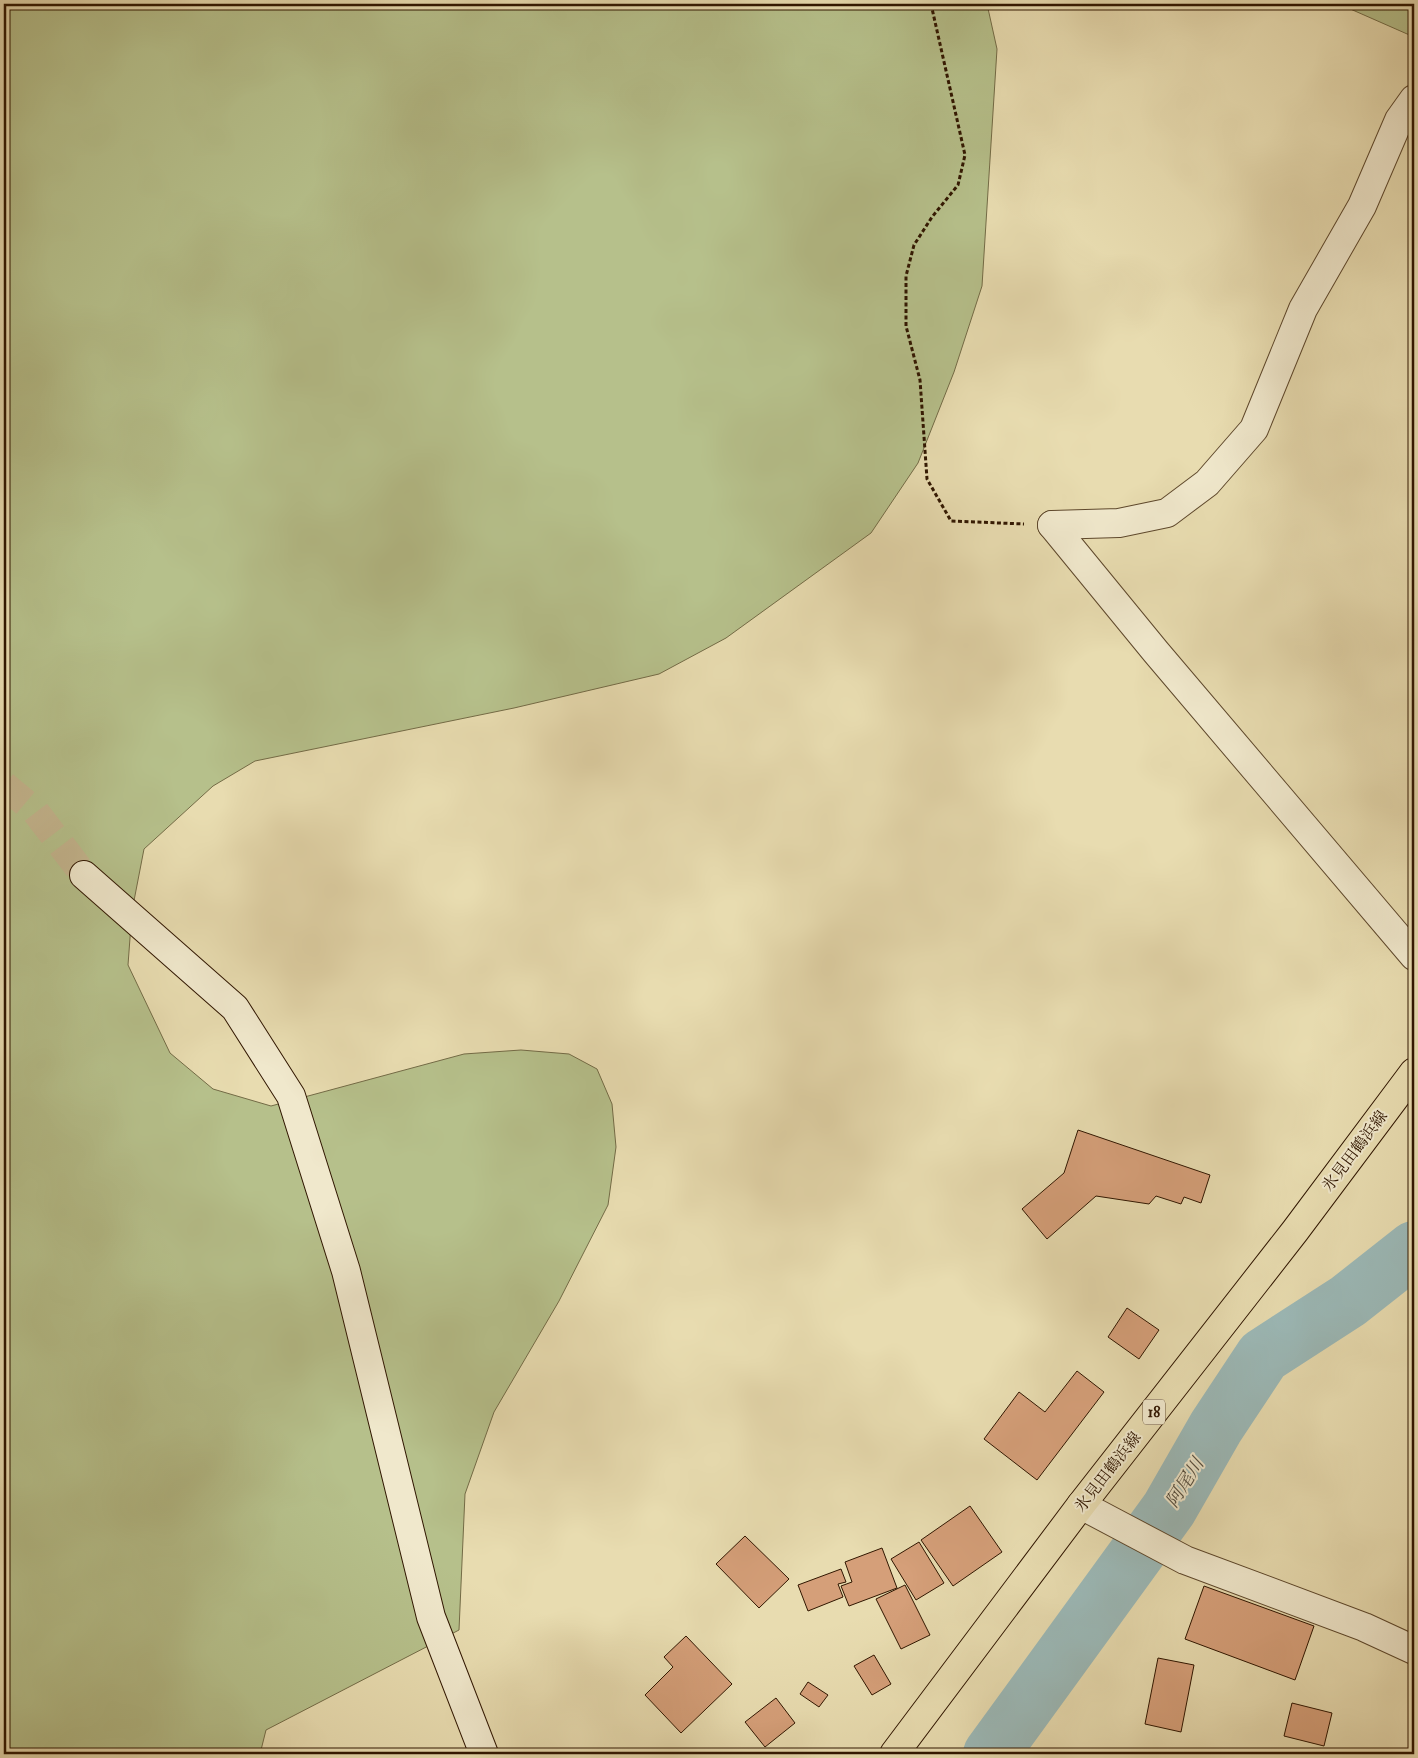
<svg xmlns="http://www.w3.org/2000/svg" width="1418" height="1758" font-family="'IM FELL Double Pica','Noto Serif JP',serif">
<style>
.green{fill:#b6c08b;stroke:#736b46}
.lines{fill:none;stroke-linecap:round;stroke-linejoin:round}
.river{stroke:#9cb9b7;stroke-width:56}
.building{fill:#d59f79;stroke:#301600}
.secondary-tunnel{stroke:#c3b48d;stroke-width:28;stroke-dasharray:28 14;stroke-linecap:butt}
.street-casing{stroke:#5e482c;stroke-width:30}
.secondary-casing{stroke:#301600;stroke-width:30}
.primary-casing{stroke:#301600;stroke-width:30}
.path{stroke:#301600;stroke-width:3;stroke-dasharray:4 2.5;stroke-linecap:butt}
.street{stroke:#f0e8cc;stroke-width:28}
.secondary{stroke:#f0e8cc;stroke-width:28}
.primary{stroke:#e8dcb0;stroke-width:28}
.labels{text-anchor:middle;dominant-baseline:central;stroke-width:4;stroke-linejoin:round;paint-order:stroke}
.shield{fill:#f0e8cc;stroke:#6a553d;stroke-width:1}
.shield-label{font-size:15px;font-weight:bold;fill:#301600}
.street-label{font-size:16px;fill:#301600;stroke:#f0e8cc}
.water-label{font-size:18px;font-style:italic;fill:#564f40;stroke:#f0e8cc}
</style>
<rect width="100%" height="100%" fill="#e8dcb0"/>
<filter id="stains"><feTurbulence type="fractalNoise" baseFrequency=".004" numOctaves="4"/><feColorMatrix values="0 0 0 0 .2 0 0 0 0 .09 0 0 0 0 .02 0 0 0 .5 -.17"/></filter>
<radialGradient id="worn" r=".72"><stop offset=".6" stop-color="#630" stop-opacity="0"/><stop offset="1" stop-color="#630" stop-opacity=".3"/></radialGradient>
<g class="green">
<polygon points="4,4 987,4 997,49 982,286 954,372 918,463 871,533 726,638 659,674 514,708 255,761 213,786 144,849 132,911 128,965 170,1053 213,1089 271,1106 464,1054 521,1050 569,1054 597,1069 612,1104 616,1147 608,1205 559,1301 494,1412 465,1494 459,1630 266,1730 260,1754 4,1754"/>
<polygon points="1339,4 1414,4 1414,37"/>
</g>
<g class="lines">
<polyline class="river" points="991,1754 1169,1509 1216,1427 1263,1356 1348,1301 1414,1249"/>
</g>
<g class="building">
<polygon points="1078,1130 1210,1175 1201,1203 1184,1197 1181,1204 1156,1196 1149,1204 1096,1196 1047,1239 1022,1209 1064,1173"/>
<polygon points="1127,1308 1159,1330 1139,1359 1108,1337"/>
<polygon points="1077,1371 1104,1392 1037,1480 984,1439 1019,1392 1045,1412"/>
<polygon points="970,1506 1002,1552 953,1586 921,1540"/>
<polygon points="745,1536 789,1579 759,1608 716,1564"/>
<polygon points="919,1542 944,1583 916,1600 891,1559"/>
<polygon points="882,1548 897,1588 849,1606 841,1586 852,1582 845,1562"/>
<polygon points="841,1569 846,1582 838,1584 843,1597 808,1611 798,1585"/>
<polygon points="905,1585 930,1635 901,1649 876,1599"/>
<polygon points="1204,1586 1314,1626 1295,1680 1185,1639"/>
<polygon points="686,1636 732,1684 681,1733 645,1695 673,1667 664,1657"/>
<polygon points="874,1655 891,1684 872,1695 854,1666"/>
<polygon points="1158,1658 1194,1665 1181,1732 1145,1724"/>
<polygon points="808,1682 828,1695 819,1707 800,1694"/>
<polygon points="776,1698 795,1723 765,1747 745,1722"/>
<polygon points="1292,1703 1332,1713 1324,1746 1284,1736"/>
</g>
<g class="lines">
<polyline class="secondary-tunnel" points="4,785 35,811 84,875"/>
<defs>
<g id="street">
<polyline points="1052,525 1119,523 1167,513 1207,483 1254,429 1303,309 1362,206 1399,120 1414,99"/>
<polyline points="1052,525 1156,652 1414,956"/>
<polyline points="1081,1505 1185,1560 1364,1627 1414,1650"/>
</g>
<polyline id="secondary" points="84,875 235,1008 291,1096 346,1271 431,1617 484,1754"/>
<polyline id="primary" points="894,1754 1081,1505 1295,1231 1414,1072"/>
</defs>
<use href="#street" class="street-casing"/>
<use href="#secondary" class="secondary-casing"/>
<use href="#primary" class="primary-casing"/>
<polyline class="path" points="931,4 965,155 958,185 932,217 914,245 906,276 906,326 920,380 927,479 951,521 1024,524"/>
<use href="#street" class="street"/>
<use href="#secondary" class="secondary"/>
<use href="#primary" class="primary"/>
</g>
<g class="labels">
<rect class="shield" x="1143" y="1399.5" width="22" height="25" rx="4"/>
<g class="shield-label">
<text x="1154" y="1412">18</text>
</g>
<g class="street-label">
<text transform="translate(1355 1151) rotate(-53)">氷見田鶴浜線</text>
<text transform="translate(1108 1472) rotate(-52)">氷見田鶴浜線</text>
</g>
<g class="water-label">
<text transform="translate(1185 1483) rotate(-58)">阿尾川</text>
</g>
</g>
<rect width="1418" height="1758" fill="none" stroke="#e8dcb0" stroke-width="20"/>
<rect x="5" y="5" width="1408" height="1748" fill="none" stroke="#301600" stroke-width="2.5"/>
<rect x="10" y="10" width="1398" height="1738" fill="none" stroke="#301600"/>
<rect width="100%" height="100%" filter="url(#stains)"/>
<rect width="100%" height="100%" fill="url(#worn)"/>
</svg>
